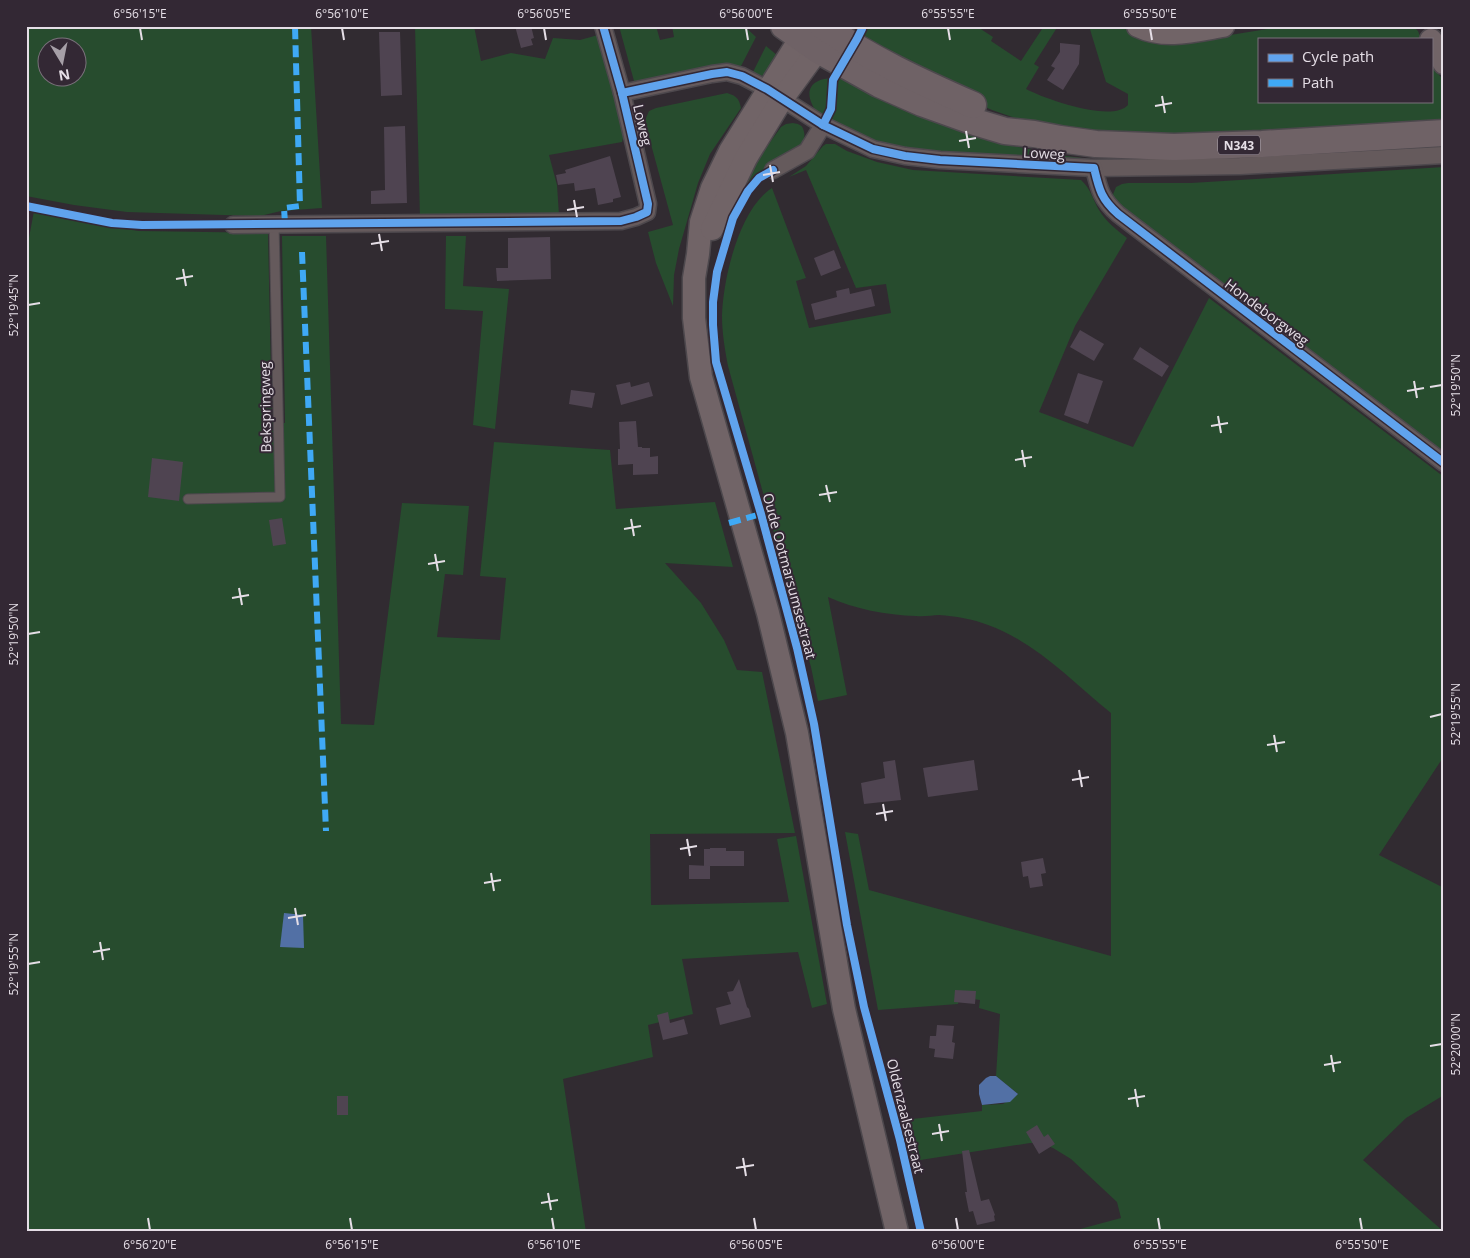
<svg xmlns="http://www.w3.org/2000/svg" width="1470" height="1258" font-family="'Open Sans',sans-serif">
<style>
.green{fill:#274c2e;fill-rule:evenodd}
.water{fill:#5270a5}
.building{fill:#4f4451}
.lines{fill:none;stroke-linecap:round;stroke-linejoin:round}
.lane-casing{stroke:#4d484d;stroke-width:11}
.street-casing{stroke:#4d484d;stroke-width:19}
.secondary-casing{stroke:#4d484d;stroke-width:25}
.primary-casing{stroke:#4d484d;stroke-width:29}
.lane{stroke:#655a5c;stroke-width:9}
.street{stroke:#655a5c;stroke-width:16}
.secondary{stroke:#716467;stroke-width:22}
.primary{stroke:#6f6266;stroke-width:26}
.quiet{stroke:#3fa9f5;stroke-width:6;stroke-dasharray:12 6;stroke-linecap:butt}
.cycleway-casing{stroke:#332834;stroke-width:11}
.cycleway{stroke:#60a3ed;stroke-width:8}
.ticks{fill:none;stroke:#e5dee6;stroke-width:2}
.labels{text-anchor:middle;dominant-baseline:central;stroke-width:4;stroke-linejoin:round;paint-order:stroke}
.shield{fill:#332834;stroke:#b0a7b1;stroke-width:1}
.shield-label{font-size:12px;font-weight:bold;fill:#e5dee6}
.street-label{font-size:14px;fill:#e5dee6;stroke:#332834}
.neatline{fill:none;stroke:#e5dee6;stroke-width:2}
.ticks-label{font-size:12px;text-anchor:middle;fill:#e5dee6}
</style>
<rect width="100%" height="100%" fill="#312b31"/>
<g class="green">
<path d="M 26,26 L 311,26 L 322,208 L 281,211 L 260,216 L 127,212 L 74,205 L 26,196 ZM 48,48 L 78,48 L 78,78 L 48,78 Z"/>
<polygon points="415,26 474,26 481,61 511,53 545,59 553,38 580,40 598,35 625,131 622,142 549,155 557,185 559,215 420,218"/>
<polygon points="619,26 656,26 660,40 674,37 672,26 744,26 756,37 740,68 648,82 634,81"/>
<path d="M 864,26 L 976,26 L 993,37 L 991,41 L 1021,61 L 1044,26 L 1058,26 L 1034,64 L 1039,67 L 1026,89 C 1045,99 1112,123 1128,105 L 1128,94 L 1106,82 L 1089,26 L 1121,26 L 1131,33 L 1187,42 L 1286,26 L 1413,26 L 1418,31 L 1421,39 L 1259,39 L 1259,101 L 1431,101 L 1431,59 L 1439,75 L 1444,80 L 1444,126 L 1103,137 L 1018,119 L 992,110 L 937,85 L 863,36 Z"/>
<polygon points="766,46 778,56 767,75 758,76 753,72"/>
<path d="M 840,77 L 983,137 L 1013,146 L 1058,155 L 1124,163 L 959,157 L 882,146 L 818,114 C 808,101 803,84 824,79 C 829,78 834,78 840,77 Z"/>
<path d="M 727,93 C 737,96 739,99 741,108 L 710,154 L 698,183 L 679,249 L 674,275 L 673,306 L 656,263 L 648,232 L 673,225 L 646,126 L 646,118 L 649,111 L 656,108 Z"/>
<path d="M 793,123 C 799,124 803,125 804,132 C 809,151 770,167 757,177 C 749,182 744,189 738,197 L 748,175 L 768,145 L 781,127 L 786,124 Z"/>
<path d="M 826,144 L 835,144 L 847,151 L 877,162 L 913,170 L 1081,180 C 1091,189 1093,200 1099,210 C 1106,222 1117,230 1127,238 L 1075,326 L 1039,412 L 1133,447 L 1209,298 L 1444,477 L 1444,756 L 1379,855 L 1444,888 L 1444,1095 L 1406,1118 L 1363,1160 L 1444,1232 L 1069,1232 L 1121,1218 L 1117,1202 L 1071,1159 L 1053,1148 L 1040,1143 L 1030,1143 L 914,1161 L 904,1120 L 982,1111 L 982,1105 L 1003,1104 L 1018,1094 L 996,1076 L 1000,1014 L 979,1008 L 980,1000 L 960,997 L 958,1004 L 878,1010 L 845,832 L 858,834 L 869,890 L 1111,956 L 1111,713 C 1071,681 1037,643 988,625 C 973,619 955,616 939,615 C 932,615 924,617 916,616 C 886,615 855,609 828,597 L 847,695 L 818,701 L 811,667 L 728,366 C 725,350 722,333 722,316 C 723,279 739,209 772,188 L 806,278 L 796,281 L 809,328 L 891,313 L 886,284 L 856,288 L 806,170 L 789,177 L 806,166 L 823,146 Z"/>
<polygon points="1444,167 1444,459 1118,209 1112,197 1116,187 1122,184 1128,183 1191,183"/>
<polygon points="34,211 75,219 103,226 139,231 268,233 272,422 285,423 282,236 326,236 341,724 374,725 402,503 469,506 463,575 445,574 437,637 500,640 506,578 480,576 494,442 610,450 616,509 715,502 733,567 665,563 701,603 724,640 737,670 762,672 795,833 650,834 651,905 789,902 777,839 796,836 827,1004 812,1008 798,952 682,959 693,1014 648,1025 653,1057 563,1079 586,1232 26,1232 26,254"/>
<polygon points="446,236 466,236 463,286 509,289 495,429 473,425 483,311 445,309"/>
</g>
<g class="water">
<polygon points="284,913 303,915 304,948 280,947"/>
<polygon points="990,1076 996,1076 1018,1094 1010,1102 982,1105 979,1094 979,1085 986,1078"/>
</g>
<g class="building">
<polygon points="515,26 531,26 534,38 531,39 533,45 521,48"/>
<polygon points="379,32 400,32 402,95 381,96"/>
<polygon points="1060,43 1080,45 1079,64 1063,90 1047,80 1055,68 1051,66 1060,52"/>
<polygon points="405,126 407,203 371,204 371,191 385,190 384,127"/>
<polygon points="610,156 621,197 613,199 613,202 598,205 595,188 575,191 574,183 558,185 556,175 566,173 565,170"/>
<polygon points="550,237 551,279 497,281 496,268 508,268 508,238"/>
<polygon points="834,250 841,268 821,276 814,258"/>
<polygon points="849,288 850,294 871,289 875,306 815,320 811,304 837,297 836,291"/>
<polygon points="1080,330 1104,344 1094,361 1070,347"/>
<polygon points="1140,347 1169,366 1162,377 1133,359"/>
<polygon points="1078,373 1103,381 1088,424 1064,415"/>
<polygon points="630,382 631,387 649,382 653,396 621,405 616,385"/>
<polygon points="571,390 595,393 592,408 569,404"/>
<polygon points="636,421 638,447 642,447 642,448 650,448 650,457 658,456 658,474 633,475 633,464 618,465 618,449 620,449 619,422"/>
<polygon points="152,458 183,462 179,501 148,497"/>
<polygon points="282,518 286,544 273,546 269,520"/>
<polygon points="895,760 901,800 864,804 861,783 885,778 883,762"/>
<polygon points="974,760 978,790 928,797 923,768"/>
<polygon points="710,848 726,848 726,851 744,851 744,866 704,866 704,849 710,849"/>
<polygon points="1043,858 1046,873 1041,874 1043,886 1030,888 1028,876 1023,877 1021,862"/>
<polygon points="689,865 710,866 710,879 689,879"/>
<polygon points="739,979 747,1007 749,1009 751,1017 720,1025 716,1008 731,1004 727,992 733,991"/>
<polygon points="955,990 976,991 975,1004 954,1002"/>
<polygon points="668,1012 670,1023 684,1019 688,1034 663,1040 657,1015"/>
<polygon points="937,1025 954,1026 952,1042 955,1043 953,1059 934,1057 935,1049 929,1048 930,1036 936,1036"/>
<rect x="337" y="1096" width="11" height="19"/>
<polygon points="1037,1125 1044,1137 1048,1134 1055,1144 1039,1154 1026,1132"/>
<polygon points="969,1150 981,1201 989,1199 995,1215 994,1216 995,1221 977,1225 973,1211 969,1212 965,1192 967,1192 962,1151"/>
</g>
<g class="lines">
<defs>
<polyline id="lane" points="188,499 280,497 274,223"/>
<g id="street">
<polyline points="622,93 712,74 727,72 742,76 767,89 823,125 873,149 905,156 940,160 1094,168 1240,166 1444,155"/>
<path d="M 1094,168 C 1099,189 1101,199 1118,214 L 1444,463"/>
<polyline points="773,170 807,151 823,125"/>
<polyline points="233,225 621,221 636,217 647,212 648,204 622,93 603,26"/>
</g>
<g id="secondary">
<polyline points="808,26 730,151 712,188 701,222 698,254 694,278 694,318 701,377 768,613 797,733 844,1009 897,1232"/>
<path d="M 1138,26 C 1165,39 1194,31 1223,26"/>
<polyline points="1431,40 1444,63"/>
<polyline points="712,229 746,158 782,99 828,36"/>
</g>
<g id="primary">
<polyline points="784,26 818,50 879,84 922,103 975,122 1005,131 1034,134 1060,139 1096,144 1174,147 1262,144 1444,133"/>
<path d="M 823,26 C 870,59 921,82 973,105"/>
</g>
</defs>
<use href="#lane" class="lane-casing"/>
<use href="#street" class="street-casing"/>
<use href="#secondary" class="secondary-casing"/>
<use href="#primary" class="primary-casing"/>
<use href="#lane" class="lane"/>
<use href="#street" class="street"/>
<use href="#secondary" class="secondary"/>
<use href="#primary" class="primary"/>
<g class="quiet">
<polyline points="285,223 284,208 300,206 295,26"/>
<polyline points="302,252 326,831"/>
<polyline points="729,523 761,514"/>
</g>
<defs>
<g id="cycleway">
<path d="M 622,93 L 712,74 L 727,72 L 742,76 L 767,89 L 823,125 L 873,149 L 905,156 L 940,160 L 1094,168 C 1099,189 1101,199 1118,214 L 1444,463"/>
<polyline points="823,125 831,109 833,80 857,39 862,29 862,26"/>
<polyline points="773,170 759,178 748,191 733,218 717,272 713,302 713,325 716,362 761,514 797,648 814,724 847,925 864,1007 900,1140 921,1232"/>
<polyline points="26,206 112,223 142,225 621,221 636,217 647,212 648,204 622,93 603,26"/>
</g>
</defs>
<use href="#cycleway" class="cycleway-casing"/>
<use href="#cycleway" class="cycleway"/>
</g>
<path class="ticks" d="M 140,28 L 142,40M 342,28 L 344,40M 544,28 L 546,40M 746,28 L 748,40M 948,28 L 950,40M 1150,28 L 1152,40M 1162,96 L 1165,113M 1155,106 L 1172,103M 966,131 L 969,148M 959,141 L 976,138M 770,165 L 773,182M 763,175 L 780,172M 574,200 L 577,217M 567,210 L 584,207M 379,234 L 382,251M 371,244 L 389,241M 183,269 L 186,286M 176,279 L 193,276M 28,305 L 40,303M 1414,381 L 1417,398M 1430,387 L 1442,385M 1407,391 L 1424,388M 1218,416 L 1221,433M 1211,426 L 1228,423M 1022,450 L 1025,467M 1015,460 L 1032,457M 826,485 L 830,502M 819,495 L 837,492M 631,519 L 634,536M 624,529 L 641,526M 435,554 L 438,571M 428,564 L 445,561M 239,588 L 242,605M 232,598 L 249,595M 28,634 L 40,632M 1430,717 L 1442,714M 1274,735 L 1277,752M 1267,745 L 1285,742M 1079,770 L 1082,787M 1072,780 L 1089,777M 883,804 L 886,821M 876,814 L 893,811M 687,839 L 690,856M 680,849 L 697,846M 491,873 L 494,891M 484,883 L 501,880M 295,908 L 298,925M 288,918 L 306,915M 100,942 L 103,960M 93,952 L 110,949M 28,964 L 40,962M 1430,1046 L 1442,1044M 1331,1055 L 1334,1072M 1324,1065 L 1341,1062M 1135,1089 L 1138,1107M 1128,1099 L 1145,1096M 939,1124 L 942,1141M 932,1134 L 949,1131M 743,1158 L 746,1176M 736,1168 L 754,1165M 548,1193 L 551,1210M 541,1203 L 558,1200M 148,1218 L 150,1230M 350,1218 L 352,1230M 552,1218 L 554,1230M 754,1218 L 756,1230M 956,1218 L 958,1230M 1158,1218 L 1160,1230M 1360,1218 L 1362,1230"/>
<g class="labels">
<rect class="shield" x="1218" y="135.5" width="42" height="19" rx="4"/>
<g class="shield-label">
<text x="1239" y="145">N343</text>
</g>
<g class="street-label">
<text transform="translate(643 125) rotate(77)">Loweg</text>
<text transform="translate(1044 153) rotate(3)">Loweg</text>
<text transform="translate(1267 312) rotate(37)">Hondeborgweg</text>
<text transform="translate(265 407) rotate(-91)">Bekspringweg</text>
<text transform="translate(790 576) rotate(75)">Oude Ootmarsumsestraat</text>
<text transform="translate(906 1116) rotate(76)">Oldenzaalsestraat</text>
</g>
</g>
<rect width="1470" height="1258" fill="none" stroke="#332834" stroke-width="55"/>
<rect x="1258" y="38" width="175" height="65" fill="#332834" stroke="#7a717b"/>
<rect x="1268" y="54" width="25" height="8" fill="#60a3ed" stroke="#7a717b"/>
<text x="1302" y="62" font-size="15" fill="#e5dee6">Cycle path</text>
<rect x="1268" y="79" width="25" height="8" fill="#3fa9f5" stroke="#7a717b"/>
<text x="1302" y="88" font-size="15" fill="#e5dee6">Path</text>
<g transform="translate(62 62) rotate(170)"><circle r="24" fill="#332834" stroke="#7a717b"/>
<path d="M0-4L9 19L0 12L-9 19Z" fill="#a69fa7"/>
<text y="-8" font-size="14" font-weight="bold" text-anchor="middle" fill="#e5dee6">N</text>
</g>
<rect x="28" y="28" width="1414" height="1202" class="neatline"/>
<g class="ticks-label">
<text x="140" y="18">6°56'15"E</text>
<text x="342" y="18">6°56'10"E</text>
<text x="544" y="18">6°56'05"E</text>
<text x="746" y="18">6°56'00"E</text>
<text x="948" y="18">6°55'55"E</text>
<text x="1150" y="18">6°55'50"E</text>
<text transform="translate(14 305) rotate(-90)" y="4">52°19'45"N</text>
<text transform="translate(1456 385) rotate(-90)" y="4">52°19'50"N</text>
<text transform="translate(14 634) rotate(-90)" y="4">52°19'50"N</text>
<text transform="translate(1456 714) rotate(-90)" y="4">52°19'55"N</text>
<text transform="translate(14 964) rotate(-90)" y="4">52°19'55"N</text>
<text transform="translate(1456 1044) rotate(-90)" y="4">52°20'00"N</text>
<text x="150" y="1249">6°56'20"E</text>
<text x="352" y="1249">6°56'15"E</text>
<text x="554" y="1249">6°56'10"E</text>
<text x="756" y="1249">6°56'05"E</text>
<text x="958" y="1249">6°56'00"E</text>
<text x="1160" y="1249">6°55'55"E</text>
<text x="1362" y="1249">6°55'50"E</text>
</g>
</svg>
